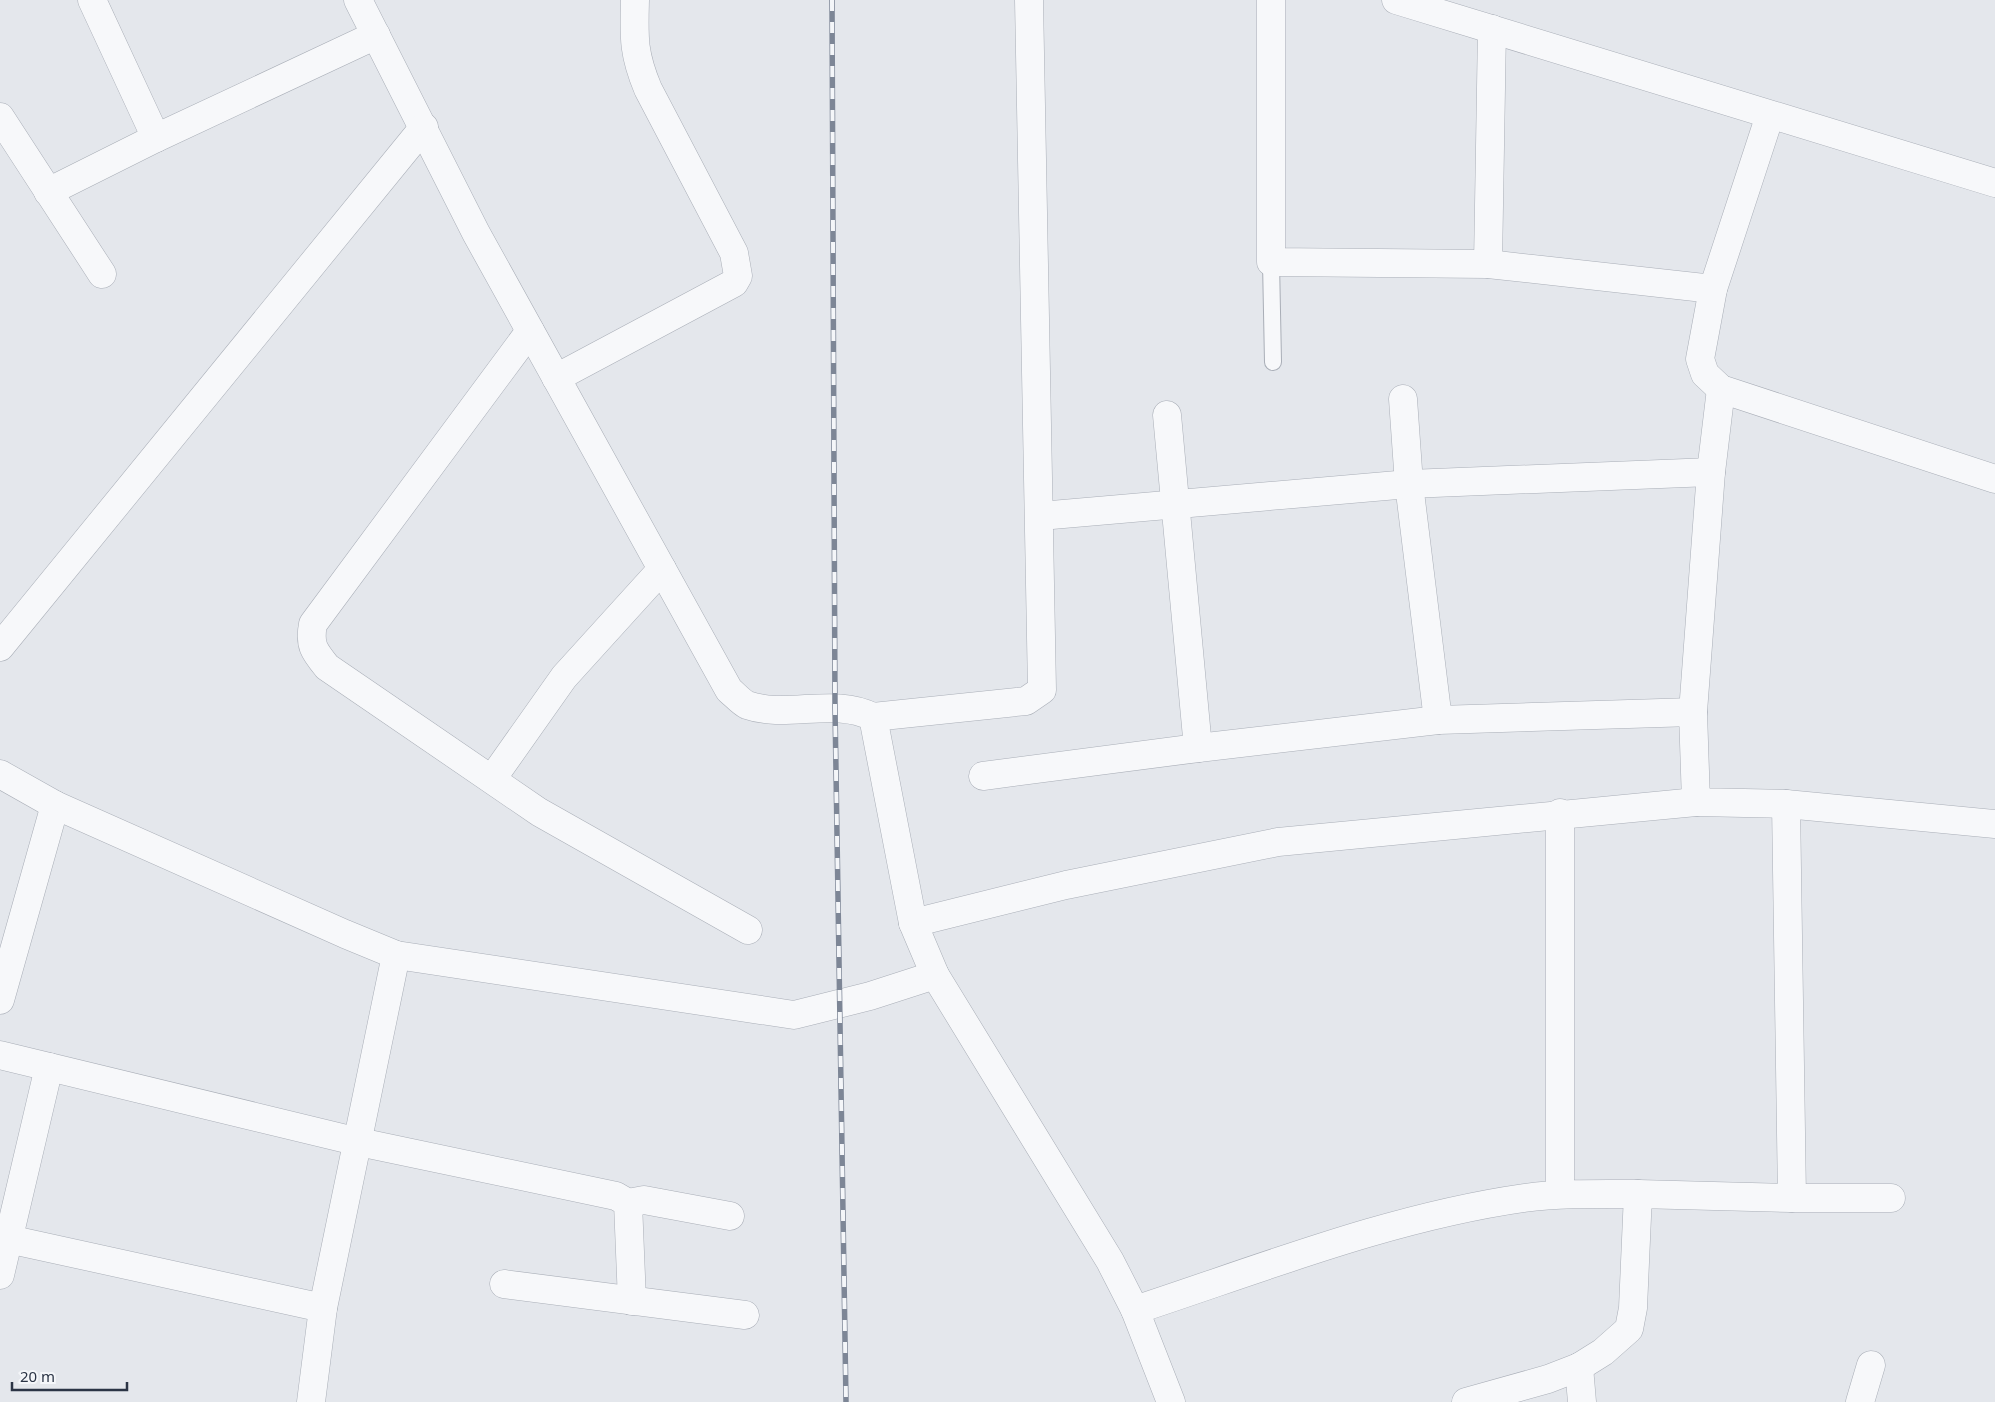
<svg xmlns="http://www.w3.org/2000/svg" width="1995" height="1402" font-family="'Noto Sans',sans-serif">
<style>
.lines{fill:none;stroke-linecap:round;stroke-linejoin:round}
.service-casing{stroke:#a9aeb7;stroke-width:18}
.minor-casing{stroke:#a9aeb7;stroke-width:29}
.service{stroke:#f7f8fa;stroke-width:16}
.minor{stroke:#f7f8fa;stroke-width:28}
.rail-casing{stroke:#7d8696;stroke-width:5.5}
.rail{stroke:#f4f6f9;stroke-width:4;stroke-dasharray:11;stroke-linecap:butt}
</style>
<rect width="100%" height="100%" fill="#e4e7ec"/>
<g class="lines">
<defs>
<polyline id="service" points="1271,262 1273,362"/>
<g id="minor">
<polyline points="92,0 156,138"/>
<path d="M 358,0 L 476,233 L 729,690 C 735,695 741,702 747,705 C 787,719 834,697 873,717 L 913,923 L 935,975 L 1110,1261 L 1135,1310 L 1171,1402"/>
<polyline points="1271,0 1271,262 1488,264 1713,289"/>
<polyline points="1396,0 1995,183"/>
<polyline points="1770,115 1713,289 1700,359 1705,374 1721,389 1995,479"/>
<polyline points="0,117 102,274"/>
<polyline points="48,192 156,138 376,35"/>
<polyline points="1488,264 1492,29"/>
<path d="M 530,331 L 313,624 C 309,645 314,651 327,667 L 539,812 L 748,930"/>
<path d="M 556,378 L 734,283 L 738,276 L 734,253 L 648,89 C 633,53 634,38 635,0"/>
<polyline points="1721,389 1711,472 1693,712 1696,802 1786,804 1995,824"/>
<polyline points="1403,399 1409,484 1438,720"/>
<polyline points="1167,415 1198,748"/>
<polyline points="1040,516 1409,484 1711,472"/>
<polyline points="0,647 424,127"/>
<polyline points="873,717 1026,701 1042,690 1029,0"/>
<polyline points="0,774 55,805 345,934 396,955 794,1015 870,996 935,975"/>
<polyline points="983,776 1198,748 1438,720 1693,712"/>
<polyline points="492,779 564,677 662,569"/>
<polyline points="1786,804 1792,1198"/>
<polyline points="1560,813 1560,1194"/>
<polyline points="913,923 1066,885 1278,842 1696,802"/>
<polyline points="0,1000 55,805"/>
<polyline points="0,1055 359,1142 616,1196 628,1203 632,1301"/>
<polyline points="628,1203 644,1200 730,1216"/>
<polyline points="8,1239 323,1308"/>
<polyline points="0,1275 49,1067"/>
<polyline points="504,1284 745,1315"/>
<path d="M 1135,1310 C 1263,1268 1391,1217 1524,1198 C 1562,1193 1600,1194 1638,1194"/>
<polyline points="1579,1367 1582,1402"/>
<polyline points="311,1402 323,1308 396,955"/>
<polyline points="1466,1402 1548,1379 1579,1367 1603,1352 1629,1329 1633,1308 1638,1194 1792,1198 1891,1198"/>
<polyline points="1860,1402 1871,1365"/>
</g>
</defs>
<use href="#service" class="service-casing"/>
<use href="#minor" class="minor-casing"/>
<use href="#service" class="service"/>
<use href="#minor" class="minor"/>
<defs>
<polyline id="rail" points="832,0 835,708 846,1402"/>
</defs>
<use href="#rail" class="rail-casing"/>
<use href="#rail" class="rail"/>
</g>
<path d="M12 1382v8h115v-8" fill="none" stroke="#2b3445" stroke-width="2.5"/>
<text x="20" y="1382" font-size="15" fill="#2b3445" stroke="#f4f6f9" stroke-width="4" paint-order="stroke">20 m</text>
</svg>
